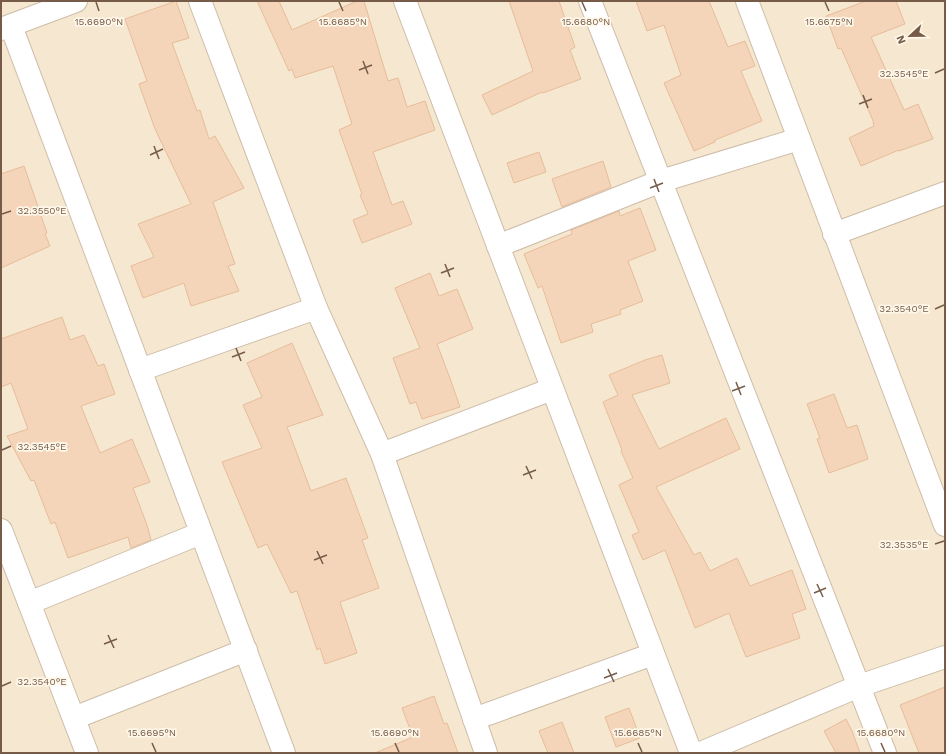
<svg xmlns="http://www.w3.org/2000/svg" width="946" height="754" font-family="'Work Sans',sans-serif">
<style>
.residential{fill:#f5e7d0}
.building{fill:#f4d5b9;stroke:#e7bd99}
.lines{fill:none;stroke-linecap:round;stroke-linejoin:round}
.minor-casing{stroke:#cfbda9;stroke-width:24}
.minor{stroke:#fff;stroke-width:22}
.ticks{fill:none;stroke:#765c48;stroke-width:1.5}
.ticks-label{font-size:10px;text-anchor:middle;fill:#765c48;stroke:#fff8ea;stroke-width:3.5;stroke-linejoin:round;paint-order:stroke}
</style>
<rect width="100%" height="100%" fill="#fdf5e2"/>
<rect class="residential" x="1" y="1" width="944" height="752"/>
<g class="building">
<polygon points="176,1 189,38 172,43 197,111 200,110 209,139 215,136 244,188 213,202 235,264 228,266 239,291 191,306 184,283 143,298 131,266 154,257 138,224 191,204 155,129 139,84 147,81 125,19"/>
<polygon points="257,1 279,1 292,30 357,1 364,1 388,81 398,78 407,107 425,101 435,130 373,152 392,205 403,201 412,224 362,243 353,220 368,214 360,195 362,194 339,130 352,124 333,66 295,78 292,69 289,71"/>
<polygon points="509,1 559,1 575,47 570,50 581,79 543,93 542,92 492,115 482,95 533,71"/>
<polygon points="636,1 709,1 728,47 745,41 755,66 741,71 762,121 715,140 715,142 694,151 664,83 681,75 664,25 647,31"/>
<polygon points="866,1 896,1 905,24 871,37 904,110 918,104 933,139 899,151 899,150 861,166 849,138 874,126 873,123 874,123 841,48 838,49 826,16"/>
<polygon points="539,152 546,172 514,183 507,163"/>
<polygon points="603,161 611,187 562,207 552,179"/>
<polygon points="24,166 47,233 45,234 50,246 1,268 1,174"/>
<polygon points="640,208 656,250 628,261 643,301 620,310 621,314 591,324 593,332 561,343 542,286 538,288 524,254 572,234 571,230 619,211 620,216"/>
<polygon points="430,273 439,296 457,289 473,329 437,344 451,381 460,407 422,419 416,402 410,404 393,358 420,348 395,288"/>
<polygon points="62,317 70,340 84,335 98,366 104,364 115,394 81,406 100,453 132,439 150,482 133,488 147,525 151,540 131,548 128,537 68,558 55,522 51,524 34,480 31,481 7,436 28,429 11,383 1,387 1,339"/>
<polygon points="292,343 323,415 287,427 311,491 346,478 368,538 362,540 379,588 340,602 357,653 325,664 320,648 317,650 297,591 291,593 267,544 258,548 222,462 262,448 243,405 262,397 247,363"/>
<polygon points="662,355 670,383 632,395 659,449 726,418 740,449 656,487 694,555 700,552 710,571 737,558 750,586 792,570 806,609 792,614 800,638 746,657 729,613 695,628 665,550 643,560 632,535 639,532 619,485 633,478 621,451 622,450 603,402 618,395 609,375 645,360"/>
<polygon points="834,394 847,428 857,425 868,459 829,473 817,439 820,438 807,404"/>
<polygon points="945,687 945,753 919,753 900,705"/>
<polygon points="434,696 444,724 447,723 458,753 375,753 413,737 402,708"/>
<polygon points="629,708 640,738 616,747 605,717"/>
<polygon points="846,719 852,731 860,753 836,753 824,731"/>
<polygon points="562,722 574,753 548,753 539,731"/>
</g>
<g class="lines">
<defs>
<g id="minor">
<polyline points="200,1 316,308 382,454 486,753"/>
<polyline points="405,1 691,753"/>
<polyline points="590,1 885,753"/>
<polyline points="747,1 945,525"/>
<polyline points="11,26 284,753"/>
<polyline points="1,29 76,1"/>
<polyline points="834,234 945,193"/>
<polyline points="498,246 661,181 799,139"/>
<polyline points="140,370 316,308"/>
<polyline points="382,454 552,389"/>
<polyline points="1,530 87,753"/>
<polyline points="29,603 201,533"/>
<polyline points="74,718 246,650"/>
<polyline points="474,719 653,654"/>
<polyline points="701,753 859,686 945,657"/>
</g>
</defs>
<use href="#minor" class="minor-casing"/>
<use href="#minor" class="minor"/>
</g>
<path class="ticks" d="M 96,2 L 99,11M 339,2 L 343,11M 582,2 L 586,11M 825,2 L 829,11M 363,61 L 368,74M 359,70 L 372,65M 935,73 L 944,69M 863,95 L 868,108M 859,104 L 872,99M 154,146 L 159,159M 150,155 L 163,149M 654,179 L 659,192M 650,188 L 663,183M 2,214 L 11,211M 445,264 L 450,277M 441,273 L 454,268M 935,309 L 944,305M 236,348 L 241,361M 232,357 L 245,352M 736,382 L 741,395M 732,391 L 745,386M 2,450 L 11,446M 526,466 L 532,479M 523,475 L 536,470M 935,544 L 944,541M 317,551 L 323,564M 314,560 L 327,555M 817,584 L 823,597M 814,593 L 826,588M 108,635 L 114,648M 104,644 L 117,639M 608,669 L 614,682M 604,678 L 617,673M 2,686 L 11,682M 152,743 L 156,752M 395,743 L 399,752M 638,743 L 642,752M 881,743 L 885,752"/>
<g class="ticks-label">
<text x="99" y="25">15.6690°N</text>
<text x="343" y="25">15.6685°N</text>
<text x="586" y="25">15.6680°N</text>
<text x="829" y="25">15.6675°N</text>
<text x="904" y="77">32.3545°E</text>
<text x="42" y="214">32.3550°E</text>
<text x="904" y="312">32.3540°E</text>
<text x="42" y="450">32.3545°E</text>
<text x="904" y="548">32.3535°E</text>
<text x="42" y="685">32.3540°E</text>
<text x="152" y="736">15.6695°N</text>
<text x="395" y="736">15.6690°N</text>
<text x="638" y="736">15.6685°N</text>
<text x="881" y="736">15.6680°N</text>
</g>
<rect width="946" height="754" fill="none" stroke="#765c48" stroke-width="4"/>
<g transform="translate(910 36) rotate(248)" stroke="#fff8ea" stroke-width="3" paint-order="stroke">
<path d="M0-3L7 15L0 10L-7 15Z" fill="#765c48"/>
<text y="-6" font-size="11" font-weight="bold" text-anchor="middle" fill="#765c48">N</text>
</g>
</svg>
